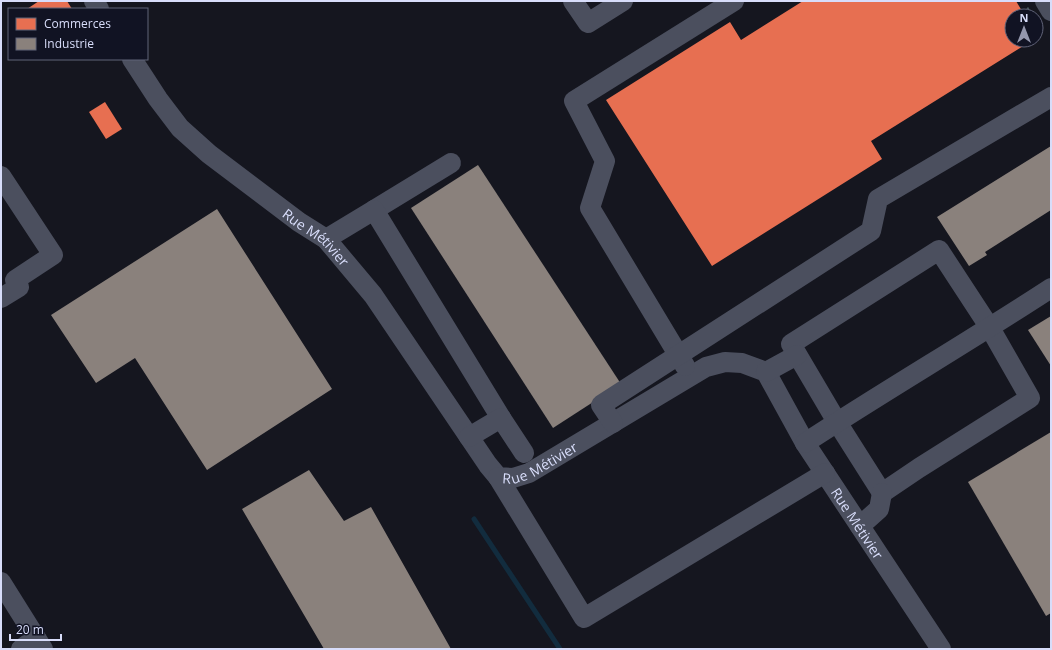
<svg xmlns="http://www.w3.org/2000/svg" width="1052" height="650" font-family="'Open Sans',sans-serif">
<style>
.shops{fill:#e76f51}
.industry{fill:#8a817c}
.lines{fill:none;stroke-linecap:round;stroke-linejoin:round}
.stream{stroke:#122c3e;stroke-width:5}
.path{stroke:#4b5b60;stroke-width:2.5;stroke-dasharray:2 3;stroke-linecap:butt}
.minor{stroke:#4b4f5e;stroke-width:20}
.labels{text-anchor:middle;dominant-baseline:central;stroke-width:4;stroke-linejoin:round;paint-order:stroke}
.street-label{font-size:14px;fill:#d8ddfa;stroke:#111323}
</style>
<rect width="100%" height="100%" fill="#15161f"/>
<g class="shops">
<polygon points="39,1 67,1 72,9 27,9"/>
<polygon points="803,1 1016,1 1025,16 1012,16 1012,40 1033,40 871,141 882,159 712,266 606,100 730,22 741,40"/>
<polygon points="105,102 122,129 106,139 89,112"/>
</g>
<g class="industry">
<polygon points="1051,146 1051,210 985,252 987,255 969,266 937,217"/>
<polygon points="478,165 621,384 553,428 411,208"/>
<polygon points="217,209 332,389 207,470 135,358 96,383 51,315"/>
<polygon points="1051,316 1051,366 1028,330"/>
<polygon points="1051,432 1051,613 1046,616 968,482"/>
<polygon points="309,470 344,521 371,507 451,649 324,649 242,509"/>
</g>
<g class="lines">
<polyline class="stream" points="474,519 560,649"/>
<polyline class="path" points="1023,12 1029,8"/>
<g class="minor">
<polyline points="94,1 99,9"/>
<polyline points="573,1 588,23 623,1"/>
<polyline points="1045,1 1051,11"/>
<path id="s1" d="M 132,59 L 158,99 L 180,128 L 209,154 L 299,222 L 326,239 L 373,295 L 488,465 L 498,477 L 513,478 L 529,473 L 706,367 L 725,362 L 742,363 L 766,372 L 805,443 L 941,649"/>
<polyline points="1,176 53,255 15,280 19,287 1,298"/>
<polyline points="374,210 451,163"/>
<polyline points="326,239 374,210 501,418"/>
<polygon points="939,250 990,328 1030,398 919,468 882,493 837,422 791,344"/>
<polyline points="685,366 590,208 605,161 574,101 734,1"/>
<polyline points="766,372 797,355"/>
<polyline points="613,423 601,405 871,231 878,199 1051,97"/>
<polyline points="469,437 501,418 524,453"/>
<path d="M 805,443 C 886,390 970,341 1051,288"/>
<polyline points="498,477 584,618 825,473"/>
<polyline points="860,526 879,509 882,493"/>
<polyline points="1,582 43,649"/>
<polyline points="21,649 36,638"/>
</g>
</g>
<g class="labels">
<g class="street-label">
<text stroke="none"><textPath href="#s1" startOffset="259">Rue Métivier</textPath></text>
<text stroke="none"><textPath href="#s1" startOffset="607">Rue Métivier</textPath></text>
<text stroke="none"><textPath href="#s1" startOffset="1039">Rue Métivier</textPath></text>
</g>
</g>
<rect width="1052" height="650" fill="none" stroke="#d8ddfa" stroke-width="4"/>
<rect x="8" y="8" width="140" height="52" fill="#111323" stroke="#616479"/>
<rect x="16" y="18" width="20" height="12" fill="#e76f51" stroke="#616479"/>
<text x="44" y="28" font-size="12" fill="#d8ddfa">Commerces</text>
<rect x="16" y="38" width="20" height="12" fill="#8a817c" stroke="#616479"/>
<text x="44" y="48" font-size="12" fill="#d8ddfa">Industrie</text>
<g transform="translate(1024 28)"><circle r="19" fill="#111323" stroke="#616479"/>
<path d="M0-3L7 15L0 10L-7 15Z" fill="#9497ad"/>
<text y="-6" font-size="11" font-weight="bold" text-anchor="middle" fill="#d8ddfa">N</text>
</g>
<path d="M10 634v6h51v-6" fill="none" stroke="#d8ddfa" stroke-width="2"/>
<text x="16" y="634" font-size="12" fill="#d8ddfa" stroke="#111323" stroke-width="3" paint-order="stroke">20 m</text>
</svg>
